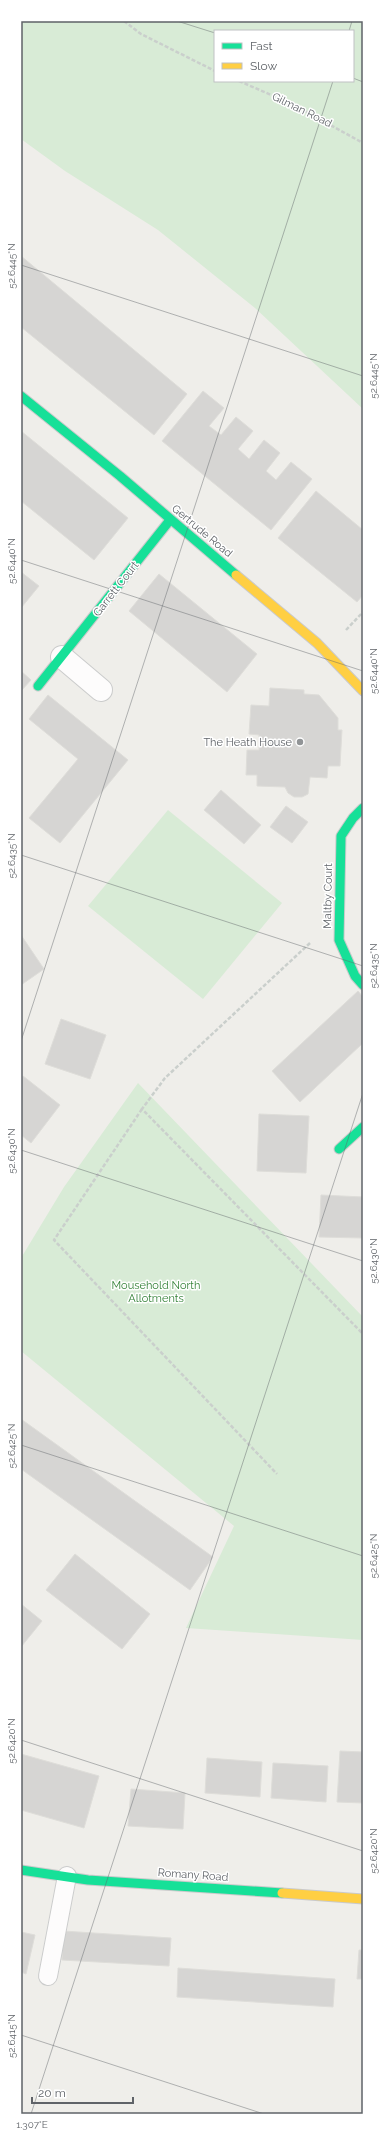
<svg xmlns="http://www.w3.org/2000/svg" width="384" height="2135" font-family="Raleway,sans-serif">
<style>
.green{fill:#d8ebd6;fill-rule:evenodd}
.building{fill:#d6d5d3;stroke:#deddd9}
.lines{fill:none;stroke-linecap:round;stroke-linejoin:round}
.lane-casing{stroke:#cbcccc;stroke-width:20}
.street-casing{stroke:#cbcccc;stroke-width:24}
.fast-casing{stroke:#cacacb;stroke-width:11}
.slow-casing{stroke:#cacacb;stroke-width:11}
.path{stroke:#cacfcc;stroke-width:2.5;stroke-dasharray:4 2;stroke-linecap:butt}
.lane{stroke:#fdfcfc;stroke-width:18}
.street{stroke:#fdfcfc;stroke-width:22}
.fast{stroke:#16e098;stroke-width:9}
.slow{stroke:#ffcf43;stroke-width:9}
.ticks{fill:none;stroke:#5f6368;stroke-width:1;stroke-opacity:0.45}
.poi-dot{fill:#919496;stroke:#fff;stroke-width:1.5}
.labels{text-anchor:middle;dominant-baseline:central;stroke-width:3;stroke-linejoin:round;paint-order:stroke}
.street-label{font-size:11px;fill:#5f6368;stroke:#fff}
.poi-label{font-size:11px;fill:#5f6368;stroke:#fff;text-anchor:end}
.park-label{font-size:11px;fill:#348238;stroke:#fff}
.neatline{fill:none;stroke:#5f6368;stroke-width:1.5}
.ticks-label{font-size:10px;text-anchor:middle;fill:#5f6368}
</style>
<rect width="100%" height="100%" fill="#efeeea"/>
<g class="green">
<path d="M 21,21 L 363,21 L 363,409 L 255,308 L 158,230 L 65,171 L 21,139 ZM 215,31 L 353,31 L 353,81 L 215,81 Z"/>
<polygon points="168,810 282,903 203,999 88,906"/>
<polygon points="138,1083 363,1317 363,1640 186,1628 234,1526 21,1351 21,1258 64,1187"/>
</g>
<g class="building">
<polygon points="21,256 187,394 154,435 21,327"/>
<polygon points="203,391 224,408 209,426 221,435 236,417 253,431 238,449 249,459 264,440 280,453 266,471 276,480 291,462 312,479 271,530 162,441"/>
<polygon points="21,431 128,518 94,560 21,501"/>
<polygon points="316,491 363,530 363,595 357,602 278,538"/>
<polygon points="21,572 39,586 21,608"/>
<polygon points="159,574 257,654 227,692 129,611"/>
<polygon points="21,671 31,680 21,691"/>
<polygon points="270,688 304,690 304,694 319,695 338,718 338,730 342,730 340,766 328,766 327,778 310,777 308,794 302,797 294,797 288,793 285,787 257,786 257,775 246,775 247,750 259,750 259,735 249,734 251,705 269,706"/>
<polygon points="48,695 128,760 60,843 29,818 78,759 29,719"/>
<polygon points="221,790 261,825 244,844 204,810"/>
<polygon points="286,806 308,822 292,843 270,827"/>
<polygon points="21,935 44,969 21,985"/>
<polygon points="358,991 363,997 363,1043 300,1102 272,1071"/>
<polygon points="61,1019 106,1035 90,1079 45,1064"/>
<polygon points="23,1076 60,1105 31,1143 21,1135 21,1079"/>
<polygon points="259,1114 309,1116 306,1173 257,1171"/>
<polygon points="321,1195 363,1197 363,1238 319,1237"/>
<polygon points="21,1419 213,1557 190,1590 21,1469"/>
<polygon points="75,1554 150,1614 122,1649 46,1590"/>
<polygon points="21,1604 42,1621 21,1647"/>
<polygon points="340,1751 363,1752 363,1803 337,1802"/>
<polygon points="21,1754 99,1776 84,1828 21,1810"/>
<polygon points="207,1758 262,1762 260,1797 205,1793"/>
<polygon points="273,1763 328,1766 326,1802 271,1798"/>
<polygon points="131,1789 185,1793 183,1829 128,1826"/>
<polygon points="63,1931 171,1938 169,1966 62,1960"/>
<polygon points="21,1932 35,1935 26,1974 21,1972"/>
<polygon points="359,1950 363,1950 363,1979 357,1979"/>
<polygon points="178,1968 335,1979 333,2007 177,1997"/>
</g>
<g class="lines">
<defs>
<polyline id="lane" points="48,1976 67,1876"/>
<polyline id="street" points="62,657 101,690"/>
<g id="fast">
<polyline points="21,396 120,476 236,575"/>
<polyline points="38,686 170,520"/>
<polyline points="363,808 353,818 341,836 339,940 355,976 363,985"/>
<polyline points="339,1149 363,1127"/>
<polyline points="21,1870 88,1880 282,1893"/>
</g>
<g id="slow">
<polyline points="236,575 317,643 363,691"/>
<polyline points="282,1893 363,1899"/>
</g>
</defs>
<use href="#lane" class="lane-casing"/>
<use href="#street" class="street-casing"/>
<use href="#fast" class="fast-casing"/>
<use href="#slow" class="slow-casing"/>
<g class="path">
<polyline points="124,21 141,34 215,71"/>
<polyline points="239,81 292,104 363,143"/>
<polyline points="346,630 363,612"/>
<polyline points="310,943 165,1078 142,1109 363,1334"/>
<polyline points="142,1109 54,1240 277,1474"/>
</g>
<use href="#lane" class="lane"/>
<use href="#street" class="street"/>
<use href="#fast" class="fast"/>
<use href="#slow" class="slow"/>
</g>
<path class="ticks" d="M 177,21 L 215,33M 349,31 L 352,21M 353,78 L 363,82M 21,265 L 363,376M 21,560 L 363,671M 21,855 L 363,966M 21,1041 L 333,81M 21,1150 L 363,1261M 21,1445 L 363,1556M 21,1740 L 363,1851M 21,2035 L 264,2114M 31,2114 L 363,1093"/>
<circle class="poi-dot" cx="300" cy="742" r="4"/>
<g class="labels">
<g class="street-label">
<text transform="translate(302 110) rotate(26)">Gilman Road</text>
<text transform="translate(202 531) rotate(40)">Gertrude Road</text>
<text transform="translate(116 589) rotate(-52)">Garrett Court</text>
<text transform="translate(328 896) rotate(-89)">Maltby Court</text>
<text transform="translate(193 1875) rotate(4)">Romany Road</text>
</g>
<g class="poi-label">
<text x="292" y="742">The Heath House</text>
</g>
<g class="park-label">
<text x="156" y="1285">Mousehold North<tspan x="156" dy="13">Allotments</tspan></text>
</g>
</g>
<rect width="384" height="2135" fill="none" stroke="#ffffff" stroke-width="44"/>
<rect x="214" y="30" width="140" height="52" fill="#ffffff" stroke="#bfc1c3"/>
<rect x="222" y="43" width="20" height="6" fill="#16e098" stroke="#bfc1c3"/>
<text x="250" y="50" font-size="12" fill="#5f6368">Fast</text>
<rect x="222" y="63" width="20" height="6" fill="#ffcf43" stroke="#bfc1c3"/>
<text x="250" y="70" font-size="12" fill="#5f6368">Slow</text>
<path d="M32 2097v6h101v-6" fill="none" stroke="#5f6368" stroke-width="2"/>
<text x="38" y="2097" font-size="12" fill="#5f6368" stroke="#ffffff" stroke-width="3" paint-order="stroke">20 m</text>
<rect x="22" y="22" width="340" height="2091" class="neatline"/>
<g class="ticks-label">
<text transform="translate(11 266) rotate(-90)" y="4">52.6445°N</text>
<text transform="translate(373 376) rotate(-90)" y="4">52.6445°N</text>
<text transform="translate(11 561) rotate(-90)" y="4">52.6440°N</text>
<text transform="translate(373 671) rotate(-90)" y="4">52.6440°N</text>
<text transform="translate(11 856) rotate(-90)" y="4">52.6435°N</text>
<text transform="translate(373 966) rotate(-90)" y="4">52.6435°N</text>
<text transform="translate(11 1151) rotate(-90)" y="4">52.6430°N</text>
<text transform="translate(373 1261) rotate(-90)" y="4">52.6430°N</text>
<text transform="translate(11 1446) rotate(-90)" y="4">52.6425°N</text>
<text transform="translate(373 1556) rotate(-90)" y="4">52.6425°N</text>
<text transform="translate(11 1741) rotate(-90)" y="4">52.6420°N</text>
<text transform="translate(373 1851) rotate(-90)" y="4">52.6420°N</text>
<text transform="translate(11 2036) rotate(-90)" y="4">52.6415°N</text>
<text x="32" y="2128">1.307°E</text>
</g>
</svg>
